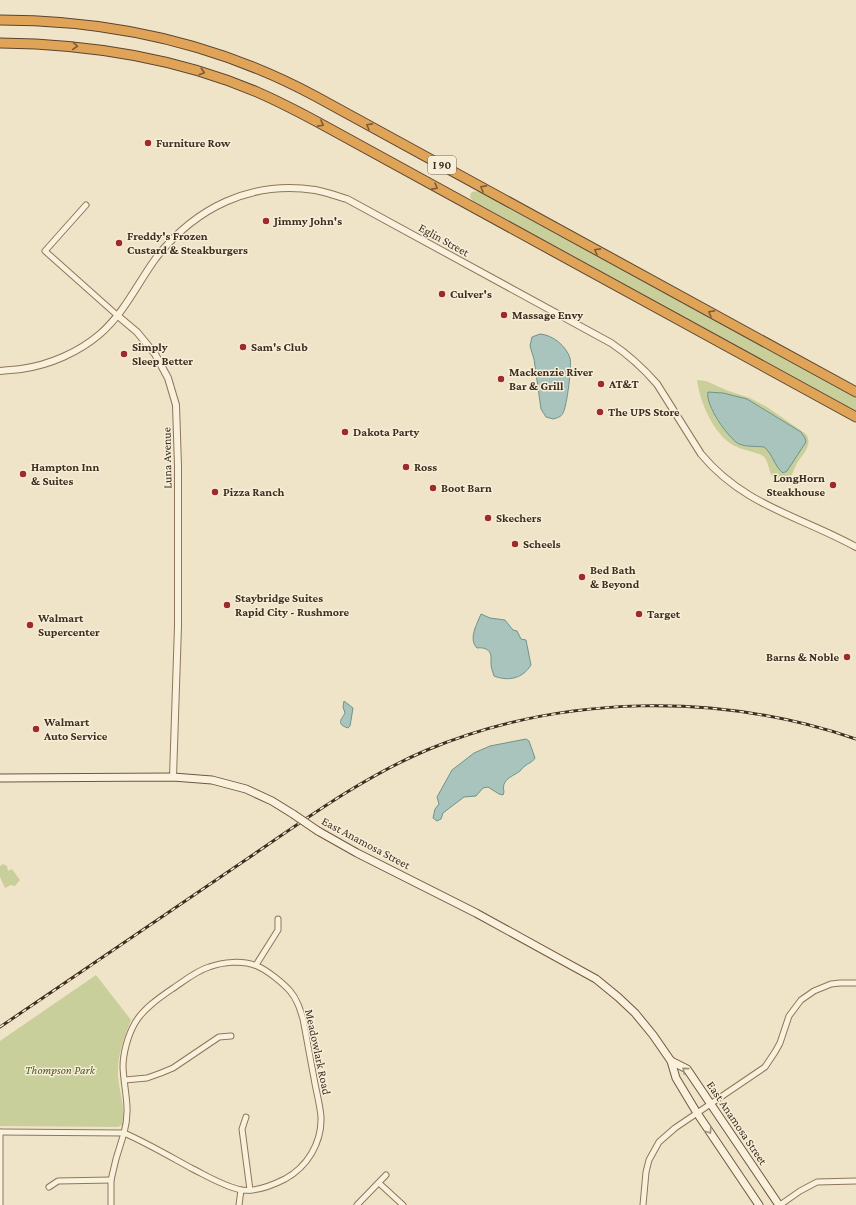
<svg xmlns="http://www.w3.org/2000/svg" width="856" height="1205" font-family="'Crimson Pro',serif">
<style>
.green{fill:#c9cf9b}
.water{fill:#a9c4bc;stroke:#6f938a}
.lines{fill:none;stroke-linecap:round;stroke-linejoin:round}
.minor-casing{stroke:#8d765c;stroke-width:7}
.tertiary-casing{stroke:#8d765c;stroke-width:8}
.secondary-casing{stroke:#6f573f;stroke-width:9}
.motorway-casing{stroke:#5b4430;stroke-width:11}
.minor{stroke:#faf1dc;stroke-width:5}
.tertiary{stroke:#faf1dc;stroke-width:6}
.secondary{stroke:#faf1dc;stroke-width:7}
.motorway{stroke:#e0a458;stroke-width:9}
.rail-casing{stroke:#3d2e20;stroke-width:3}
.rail{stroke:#f7eed8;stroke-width:1.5;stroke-dasharray:4.5;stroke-linecap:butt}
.secondary-bridge-casing{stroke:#6f573f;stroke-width:9;stroke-linecap:butt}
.secondary-bridge{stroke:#faf1dc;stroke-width:7}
.oneway{stroke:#7e5d36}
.oneway2{stroke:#9c907e}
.poi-dot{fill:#9e2a2b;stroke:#f7eed8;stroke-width:1.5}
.labels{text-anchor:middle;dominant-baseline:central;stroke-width:3;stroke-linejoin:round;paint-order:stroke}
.shield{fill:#f7eed8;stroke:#756857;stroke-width:1}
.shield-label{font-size:11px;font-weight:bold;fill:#3d2e20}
.poi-label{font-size:12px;font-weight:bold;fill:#3d2e20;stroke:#f7eed8;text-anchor:start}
.street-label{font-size:12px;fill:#3d2e20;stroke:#f7eed8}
.park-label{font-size:12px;font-style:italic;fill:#4d5a26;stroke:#f7eed8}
</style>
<rect width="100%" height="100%" fill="#f0e4c8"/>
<g class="green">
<polygon points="480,191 856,397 856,411 473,201 470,197 471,193 472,192"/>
<path d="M 697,380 L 706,381 L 726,390 L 750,398 L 767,407 L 806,434 C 814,446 801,455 796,465 C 794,469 793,474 790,477 C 788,479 785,481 782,483 C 779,481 774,479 772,476 C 768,470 769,461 763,456 C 760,453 743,450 737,447 C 715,438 700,403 697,380 Z"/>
<polygon points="3,864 7,866 8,871 12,869 20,880 15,886 11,885 5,888 0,877 0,866"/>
<path d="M 96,975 L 131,1020 C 124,1038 117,1056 118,1075 C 119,1092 126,1108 122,1125 L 118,1127 L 0,1126 L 0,1041 Z"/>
</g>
<g class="water">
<path d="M 540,334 C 553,335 566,346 570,358 C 572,366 567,406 563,413 C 561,417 557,418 553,419 L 546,417 L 541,409 L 534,359 L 530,346 L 532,337 Z"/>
<path d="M 708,392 L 723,393 L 747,399 L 801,432 L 805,438 L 806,442 L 787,471 L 783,473 C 774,466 773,454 764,447 C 756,446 746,447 739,444 C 728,438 705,405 708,392 Z"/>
<path d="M 481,614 L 490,618 L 505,620 L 513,630 L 517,631 L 521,639 L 526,640 L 531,665 C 523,678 509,682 494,676 C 493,672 491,668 491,664 C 491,661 491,659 491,657 C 491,649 483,647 477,648 C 468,639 477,624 481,614 Z"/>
<path d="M 344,701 L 353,708 L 350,726 L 348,728 C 336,724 341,720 345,713 L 343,707 Z"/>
<path d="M 526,739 L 529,741 L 535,758 C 532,763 528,763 525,766 C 523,767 522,769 520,771 C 512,777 501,779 504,792 L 503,795 L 499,794 L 488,787 L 483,788 L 476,796 L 464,797 L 443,813 L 441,819 L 437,821 L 433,818 L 435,809 L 439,804 L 437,797 L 452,770 L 474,753 L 490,746 Z"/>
</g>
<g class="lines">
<defs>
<g id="minor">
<polyline points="86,205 45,251 118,316"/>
<polyline points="256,965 278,930 278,919"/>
<polyline points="125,1080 147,1078 161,1073 173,1068 219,1037 231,1036"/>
<polyline points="246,1117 242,1129 250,1190"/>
<path d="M 0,1132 L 124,1133 C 131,1108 124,1091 123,1067 C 123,1053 128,1035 135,1023 C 143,1009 159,998 172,989 C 184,981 196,971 209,967 C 223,962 242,960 257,966 C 267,970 283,983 290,991 C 297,999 300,1009 303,1019 C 307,1039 310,1058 314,1078 C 316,1091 320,1104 321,1117 C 322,1143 307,1167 285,1179 C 273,1185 255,1192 241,1190 C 223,1186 207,1176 191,1168 C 169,1156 147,1143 124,1133 L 116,1159 L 111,1180 L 111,1205"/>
<polyline points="379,1183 403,1205"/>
<polyline points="49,1187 58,1181 111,1180"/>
<polyline points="0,1205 0,1132"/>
<polyline points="239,1205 241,1190"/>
<polyline points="357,1205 386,1175"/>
<polyline points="643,1205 646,1172 649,1160 659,1142 675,1128 765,1067 775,1052 780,1043 789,1016 801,1000 814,991 831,984 840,983 856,983"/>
<polyline points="780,1205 800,1191 817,1182 856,1181"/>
</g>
<g id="tertiary">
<polyline points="118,316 137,332 155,354 168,378 176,405 178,466 178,626 173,777"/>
<path d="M 0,371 C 7,370 14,370 21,369 C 50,365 79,352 100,334 C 125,312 137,284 156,258 C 195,208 251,180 315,190 C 326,192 337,196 347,199 L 611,343 C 629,355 643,368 657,384 L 701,454 C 744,506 800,516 856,547"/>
</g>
<g id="secondary">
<polyline points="0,778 173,777 212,780 246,789 272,801 293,814"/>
<polyline points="318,831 357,853 476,913 596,979 618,997 635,1013 653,1035 671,1061 676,1078 697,1113 759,1205"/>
<polyline points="671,1061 687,1069 779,1205"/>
</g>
<g id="motorway">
<path d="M 0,20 C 110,20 218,44 315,96 L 856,392"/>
<path d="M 0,43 C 89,44 175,57 257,92 C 280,102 301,113 323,125 L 856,417"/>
</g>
</defs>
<use href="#minor" class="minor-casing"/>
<use href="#tertiary" class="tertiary-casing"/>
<use href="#secondary" class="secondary-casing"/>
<use href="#motorway" class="motorway-casing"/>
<use href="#minor" class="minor"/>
<use href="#tertiary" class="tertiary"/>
<use href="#secondary" class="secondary"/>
<use href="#motorway" class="motorway"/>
<defs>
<path id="rail" d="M 0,1027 C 82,972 163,916 244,861 C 303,821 361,778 427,750 C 562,694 719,692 856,739"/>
</defs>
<use href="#rail" class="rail-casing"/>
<use href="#rail" class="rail"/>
<defs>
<polyline id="secondary-bridge" points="293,814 318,831"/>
</defs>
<use href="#secondary-bridge" class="secondary-bridge-casing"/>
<use href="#secondary-bridge" class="secondary-bridge"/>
</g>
<defs><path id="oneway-chevron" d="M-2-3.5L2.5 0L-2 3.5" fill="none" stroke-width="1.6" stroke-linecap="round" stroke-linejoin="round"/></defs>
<g class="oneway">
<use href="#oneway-chevron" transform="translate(75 46) rotate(5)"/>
<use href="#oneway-chevron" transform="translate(202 72) rotate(17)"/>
<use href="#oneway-chevron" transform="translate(321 124) rotate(28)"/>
<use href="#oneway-chevron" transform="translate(369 126) rotate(-151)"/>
<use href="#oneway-chevron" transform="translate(435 187) rotate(29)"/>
<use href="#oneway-chevron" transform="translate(483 188) rotate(-151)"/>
<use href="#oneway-chevron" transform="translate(597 251) rotate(-151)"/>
<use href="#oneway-chevron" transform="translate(711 313) rotate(-151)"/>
</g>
<g class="oneway2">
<use href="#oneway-chevron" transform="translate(685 1070) rotate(-140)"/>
<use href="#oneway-chevron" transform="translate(709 1131) rotate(56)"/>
</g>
<g class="poi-dot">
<circle cx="148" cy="143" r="4"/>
<circle cx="266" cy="221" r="4"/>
<circle cx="119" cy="243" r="4"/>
<circle cx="442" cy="294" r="4"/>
<circle cx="504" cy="315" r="4"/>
<circle cx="243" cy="347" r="4"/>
<circle cx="124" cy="354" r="4"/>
<circle cx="501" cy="379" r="4"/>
<circle cx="601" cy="384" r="4"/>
<circle cx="600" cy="412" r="4"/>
<circle cx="345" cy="432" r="4"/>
<circle cx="406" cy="467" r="4"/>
<circle cx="23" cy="474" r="4"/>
<circle cx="833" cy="485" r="4"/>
<circle cx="433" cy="488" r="4"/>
<circle cx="215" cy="492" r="4"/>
<circle cx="488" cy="518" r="4"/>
<circle cx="515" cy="544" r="4"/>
<circle cx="582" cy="577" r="4"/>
<circle cx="227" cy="605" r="4"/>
<circle cx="639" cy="614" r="4"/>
<circle cx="30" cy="625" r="4"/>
<circle cx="847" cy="657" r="4"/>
<circle cx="36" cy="729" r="4"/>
</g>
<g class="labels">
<rect class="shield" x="428" y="156" width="28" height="18" rx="3"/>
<g class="shield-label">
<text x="442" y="165">I 90</text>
</g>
<g class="poi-label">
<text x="156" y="143">Furniture Row</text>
<text x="274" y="221">Jimmy John's</text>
<text x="127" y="236">Freddy's Frozen<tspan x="127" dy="14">Custard &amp; Steakburgers</tspan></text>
<text x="450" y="294">Culver's</text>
<text x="512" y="315">Massage Envy</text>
<text x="132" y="347">Simply<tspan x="132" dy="14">Sleep Better</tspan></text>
<text x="251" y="347">Sam's Club</text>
<text x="509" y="372">Mackenzie River<tspan x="509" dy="14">Bar &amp; Grill</tspan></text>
<text x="609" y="384">AT&amp;T</text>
<text x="608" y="412">The UPS Store</text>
<text x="353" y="432">Dakota Party</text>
<text x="31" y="467">Hampton Inn<tspan x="31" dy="14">&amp; Suites</tspan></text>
<text x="414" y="467">Ross</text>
<text x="825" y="478" text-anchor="end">LongHorn<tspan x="825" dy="14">Steakhouse</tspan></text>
<text x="441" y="488">Boot Barn</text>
<text x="223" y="492">Pizza Ranch</text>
<text x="496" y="518">Skechers</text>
<text x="523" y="544">Scheels</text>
<text x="590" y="570">Bed Bath<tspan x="590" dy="14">&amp; Beyond</tspan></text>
<text x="235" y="598">Staybridge Suites<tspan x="235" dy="14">Rapid City - Rushmore</tspan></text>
<text x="647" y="614">Target</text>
<text x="38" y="618">Walmart<tspan x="38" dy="14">Supercenter</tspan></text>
<text x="839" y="657" text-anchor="end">Barns &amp; Noble</text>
<text x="44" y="722">Walmart<tspan x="44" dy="14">Auto Service</tspan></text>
</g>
<g class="street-label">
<text transform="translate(444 240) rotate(29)">Eglin Street</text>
<text transform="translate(167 458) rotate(-91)">Luna Avenue</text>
<text transform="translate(366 843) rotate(28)">East Anamosa Street</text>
<text transform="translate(318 1052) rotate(78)">Meadowlark Road</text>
<text transform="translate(737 1123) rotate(56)">East Anamosa Street</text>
</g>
<g class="park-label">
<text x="60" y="1070">Thompson Park</text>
</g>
</g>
</svg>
